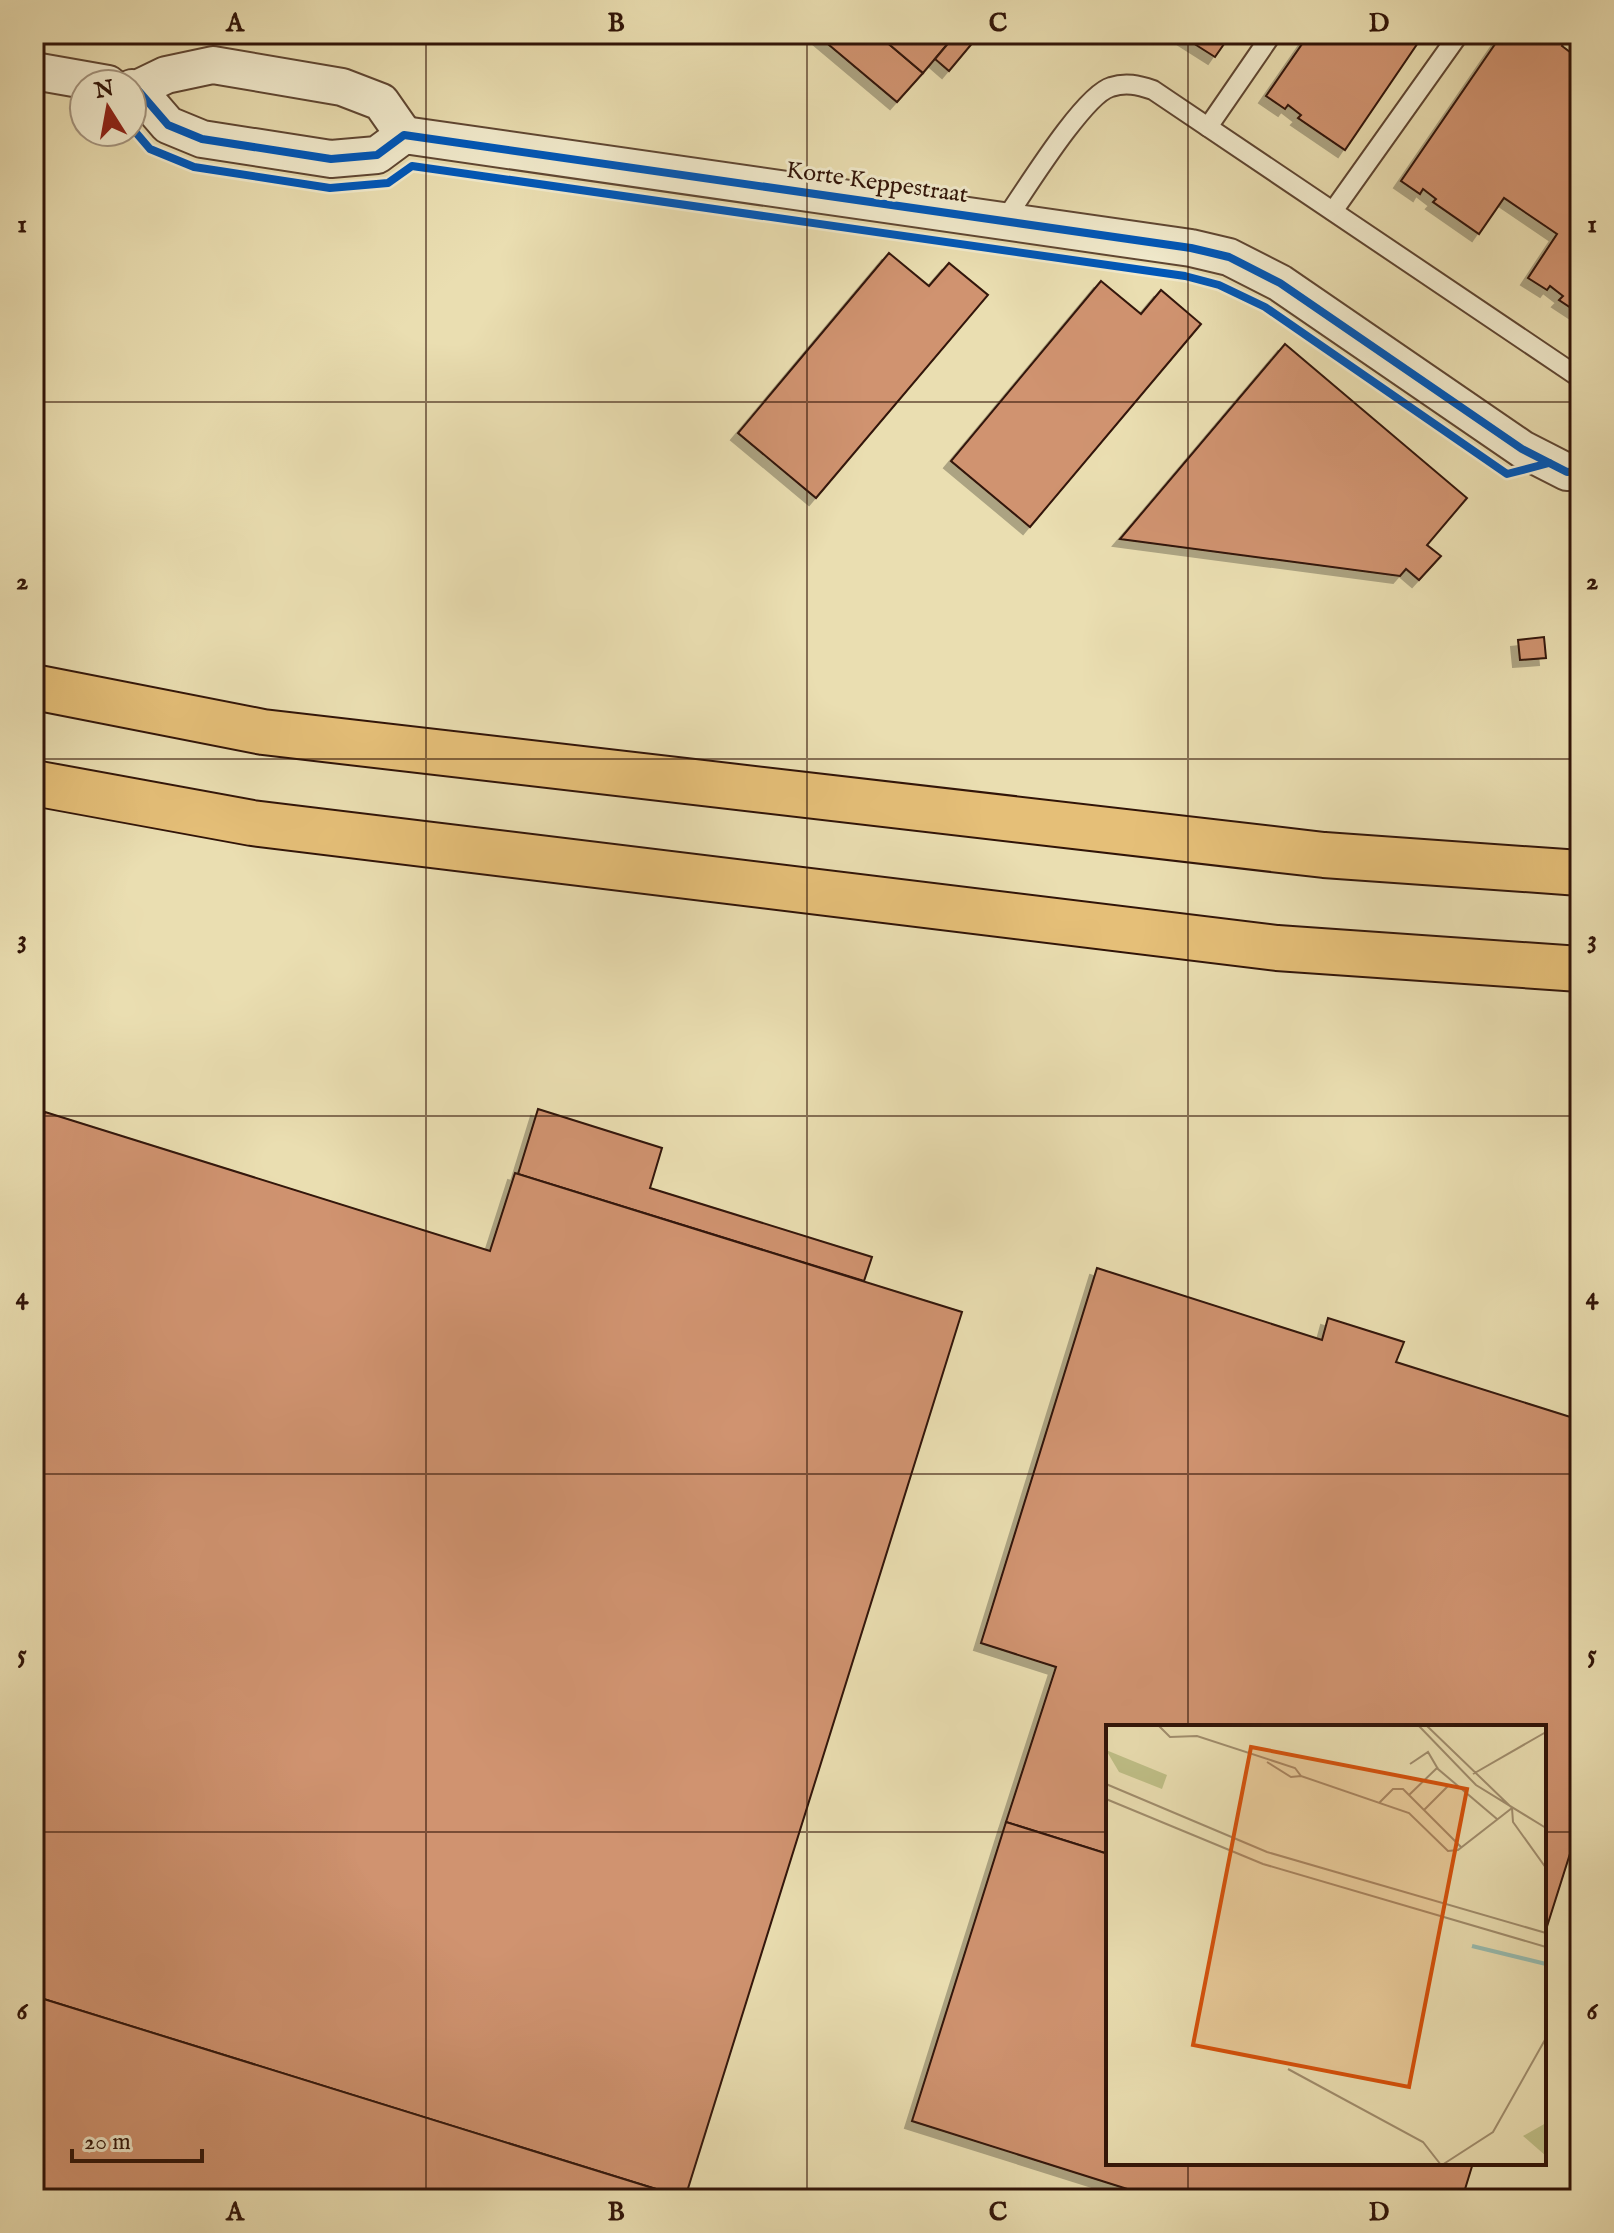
<svg xmlns="http://www.w3.org/2000/svg" width="1614" height="2233" font-family="'IM FELL English',serif">
<style>
.building{fill:#d0936f;stroke:#311408;stroke-width:2;filter:url(#shadow)}
.lines{fill:none;stroke-linecap:round;stroke-linejoin:round}
.lane-casing{stroke:#5f4632;stroke-width:22}
.street-casing{stroke:#5f4632;stroke-width:40}
.highway-casing{stroke:#311408;stroke-width:48}
.lane{stroke:#f1eacc;stroke-width:18}
.street{stroke:#f1eacc;stroke-width:36}
.highway{stroke:#e5bf78;stroke-width:44}
.cycleway-casing{stroke:#f1eacc;stroke-width:13}
.cycleway{stroke:#0057b8;stroke-width:8}
.grid{fill:none;stroke:#311408;stroke-width:2;stroke-opacity:0.55}
.labels{text-anchor:middle;dominant-baseline:central;stroke-width:6;stroke-linejoin:round;paint-order:stroke}
.street-label{font-size:24px;fill:#311408;stroke:#f1eacc}
.inset-river{fill:none;stroke:#98bcb0;stroke-width:4}
.inset-road{fill:none;stroke:#a08d6d;stroke-width:2}
.view{fill:#d6520c;fill-opacity:0.15;stroke:#d6520c;stroke-width:4}
.inset-edge{fill:none;stroke:#311408;stroke-width:4}
.neatline{fill:none;stroke:#311408;stroke-width:3}
.grid-label{font-size:26px;text-anchor:middle;font-weight:bold;fill:#311408}
</style>
<defs>
<filter id="shadow"><feDropShadow dx="-7" dy="7" stdDeviation="0" flood-color="#0004"/></filter>
</defs>
<rect width="100%" height="100%" fill="#eadeb1"/>
<filter id="stains"><feTurbulence type="fractalNoise" baseFrequency=".0025" numOctaves="4"/><feColorMatrix values="0 0 0 0 .2 0 0 0 0 .09 0 0 0 0 .02 0 0 0 .5 -.17"/></filter>
<radialGradient id="worn" r=".72"><stop offset=".6" stop-color="#630" stop-opacity="0"/><stop offset="1" stop-color="#630" stop-opacity=".3"/></radialGradient>
<g class="building">
<polygon points="816,34 877,34 923,73 897,102"/>
<polygon points="877,34 956,34 923,73"/>
<polygon points="956,34 980,34 949,71 935,59"/>
<polygon points="1187,34 1231,34 1215,57 1185,38"/>
<polygon points="1309,34 1424,34 1345,150 1298,118 1301,115 1288,105 1285,109 1266,96"/>
<polygon points="1502,34 1556,34 1565,40 1562,46 1574,55 1578,49 1580,51 1580,88 1572,100 1580,105 1580,314 1559,300 1563,296 1550,286 1547,290 1528,278 1557,234 1504,198 1479,234 1433,202 1436,199 1423,189 1420,194 1401,181"/>
<polygon points="889,253 929,286 949,263 988,295 816,498 738,433"/>
<polygon points="1101,281 1141,314 1161,290 1201,324 1030,527 951,461"/>
<polygon points="1285,344 1467,498 1427,545 1441,556 1419,580 1406,569 1400,576 1120,539"/>
<polygon points="1544,637 1546,658 1520,660 1518,640"/>
<polygon points="538,1109 662,1148 650,1188 872,1257 864,1281 518,1174"/>
<polygon points="45,1112 490,1251 515,1173 962,1312 685,2198 34,1996 34,1147"/>
<polygon points="1097,1268 1322,1340 1328,1318 1404,1342 1396,1362 1580,1420 1580,1822 1544,1936 1544,1727 1108,1727 1108,1854 1006,1822 1056,1667 981,1643"/>
<polygon points="1006,1822 1108,1854 1108,2163 1473,2163 1462,2199 1159,2199 912,2121"/>
<polygon points="34,1996 685,2198 34,2199"/>
</g>
<g class="lines">
<defs>
<g id="lane">
<polyline points="1208,127 1272,34"/>
<polyline points="1333,211 1459,34"/>
<path d="M 1004,221 C 1023,194 1083,95 1111,87 C 1126,82 1138,85 1153,90 L 1580,378"/>
</g>
<g id="street">
<polyline points="34,71 108,84"/>
<polyline points="132,88 137,89 166,75 213,65 342,87 381,102 404,135"/>
<polyline points="137,89 168,125 202,139 331,159 377,155 404,135 1191,248 1229,257 1280,283 1522,449 1567,472 1580,471"/>
</g>
<g id="highway">
<polyline points="34,687 263,732 1324,855 1580,873"/>
<polyline points="34,783 252,823 1277,948 1580,969"/>
</g>
</defs>
<use href="#lane" class="lane-casing"/>
<use href="#street" class="street-casing"/>
<use href="#highway" class="highway-casing"/>
<use href="#lane" class="lane"/>
<use href="#street" class="street"/>
<use href="#highway" class="highway"/>
<defs>
<g id="cycleway">
<polyline points="132,88 137,89 168,125 202,139 331,159 377,155 404,135 1191,248 1229,257 1280,283 1522,449 1567,472 1580,471"/>
<polyline points="132,128 150,149 194,167 330,188 388,183 412,166 1185,276 1219,285 1265,307 1507,474 1549,463"/>
</g>
</defs>
<use href="#cycleway" class="cycleway-casing"/>
<use href="#cycleway" class="cycleway"/>
</g>
<path class="grid" d="M 426,34 L 426,2199M 807,34 L 807,2199M 1188,34 L 1188,1727M 34,402 L 1580,402M 34,759 L 1580,759M 34,1116 L 1580,1116M 34,1474 L 1580,1474M 34,1832 L 1108,1832M 1544,1832 L 1580,1832M 1188,2163 L 1188,2199"/>
<g class="labels">
<g class="street-label">
<text transform="translate(877 183) rotate(8)">Korte Keppestraat</text>
</g>
</g>
<g transform="translate(1106 1725)">
<rect width="440" height="440" fill="#eadeb1"/>
<path d="M 0,25 L 61,50 L 56,64 L 13,47 ZM 440,398 L 440,431 L 417,411 Z" fill="#bfbf87"/>
<path class="inset-river" d="M 366,221 L 440,239"/>
<path class="inset-road" d="M 52,0 L 64,12 L 91,11 L 189,43 L 195,51M 312,0 L 370,60 L 440,103M 320,0 L 405,82M 161,37 L 185,52 L 195,51 L 303,88 L 342,126 L 352,125 L 406,83M 304,39 L 322,27 L 332,44 L 391,94M 367,49 L 440,7M 0,59 L 161,127 L 440,208M 303,70 L 332,42M 0,74 L 157,139 L 440,222M 273,78 L 287,64 L 297,64 L 355,122M 406,83 L 407,97 L 440,143M 318,85 L 342,61M 182,344 L 317,417 L 335,440M 336,440 L 387,407 L 440,313"/>
<path class="view" d="M 145,22 L 361,64 L 303,362 L 87,320 Z"/>
<rect width="440" height="440" class="inset-edge"/>
</g>
<rect width="1614" height="2233" fill="none" stroke="#eadeb1" stroke-width="88"/>
<g transform="translate(108 108) rotate(349)"><circle r="38" fill="#f1eacc" stroke="#a4947e" stroke-width="2"/>
<path d="M0-6L14 30L0 20L-14 30Z" fill="#8f2418"/>
<text y="-12" font-size="22" font-weight="bold" text-anchor="middle" fill="#311408">N</text>
</g>
<path d="M72 2149v12h130v-12" fill="none" stroke="#311408" stroke-width="4"/>
<text x="84" y="2149" font-size="24" fill="#311408" stroke="#f1eacc" stroke-width="6" paint-order="stroke">20 m</text>
<rect x="44" y="44" width="1526" height="2145" class="neatline"/>
<g class="grid-label">
<text x="235" y="31">A</text>
<text x="616" y="31">B</text>
<text x="998" y="31">C</text>
<text x="1379" y="31">D</text>
<text x="22" y="232">1</text>
<text x="1592" y="232">1</text>
<text x="22" y="589">2</text>
<text x="1592" y="589">2</text>
<text x="22" y="947">3</text>
<text x="1592" y="947">3</text>
<text x="22" y="1304">4</text>
<text x="1592" y="1304">4</text>
<text x="22" y="1662">5</text>
<text x="1592" y="1662">5</text>
<text x="22" y="2019">6</text>
<text x="1592" y="2019">6</text>
<text x="235" y="2220">A</text>
<text x="616" y="2220">B</text>
<text x="998" y="2220">C</text>
<text x="1379" y="2220">D</text>
</g>
<rect width="100%" height="100%" filter="url(#stains)"/>
<rect width="100%" height="100%" fill="url(#worn)"/>
</svg>
